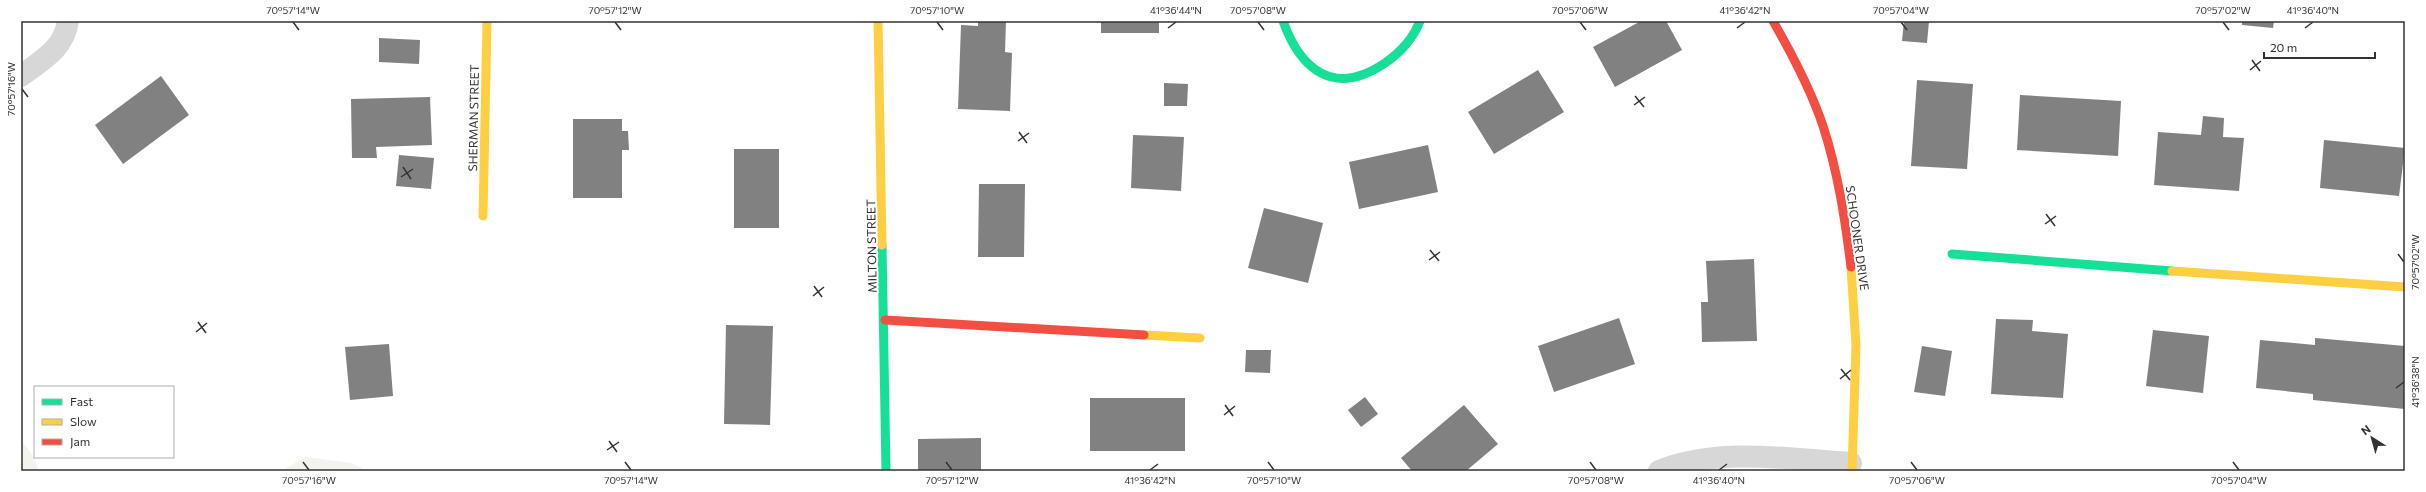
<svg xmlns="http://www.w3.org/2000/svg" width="2426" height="492" font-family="Commissioner,sans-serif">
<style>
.green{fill:#f1f5ed}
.building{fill:#818181}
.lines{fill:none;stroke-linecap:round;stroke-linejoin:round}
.street{stroke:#d7d7d7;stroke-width:22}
.fast{stroke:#16e098;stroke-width:9}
.slow{stroke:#ffcf43;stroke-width:9}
.jam{stroke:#f24e42;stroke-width:9}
.ticks{fill:none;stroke:#333;stroke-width:1.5}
.labels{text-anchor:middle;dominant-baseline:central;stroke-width:4;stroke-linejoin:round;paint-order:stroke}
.street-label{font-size:12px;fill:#333;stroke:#fff}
.neatline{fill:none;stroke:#333;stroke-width:1.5}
.ticks-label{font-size:10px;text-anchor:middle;fill:#333}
</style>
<rect width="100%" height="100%" fill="#fff"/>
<g class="green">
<polygon points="21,440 34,457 39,471 21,471"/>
<polygon points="306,457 352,463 367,471 281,471"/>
</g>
<g class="building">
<polygon points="978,21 1006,21 1005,52 1012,53 1010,111 958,109 961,25 978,26"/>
<rect x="1101" y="21" width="58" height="12"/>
<polygon points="1641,21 1666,21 1682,50 1615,87 1593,47"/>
<polygon points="1904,21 1929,21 1927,43 1902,41"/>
<polygon points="2242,21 2274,21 2273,28 2242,25"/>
<polygon points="379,38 420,40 419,64 379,62"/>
<polygon points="1538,70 1564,112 1494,154 1468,112"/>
<polygon points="161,76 189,115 123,164 95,125"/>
<polygon points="1917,80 1973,84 1967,169 1911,166"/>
<polygon points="1164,83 1188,84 1187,106 1164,106"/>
<polygon points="2020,95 2121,101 2118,156 2017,150"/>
<polygon points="430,97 432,145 376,147 377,158 352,158 351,99"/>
<polygon points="2203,116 2224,118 2223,137 2244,138 2239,191 2154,185 2158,132 2201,135"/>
<polygon points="573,119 622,119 622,131 628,131 629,150 622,150 622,198 573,198"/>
<polygon points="1133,135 1184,137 1181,191 1131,188"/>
<polygon points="2324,140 2405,148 2399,196 2320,188"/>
<polygon points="1428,145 1438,192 1359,209 1349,162"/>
<rect x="734" y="149" width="45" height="79"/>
<polygon points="399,155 434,158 431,189 396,186"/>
<polygon points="979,184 1025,184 1024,257 978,257"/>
<polygon points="1264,208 1323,223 1308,283 1248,268"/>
<polygon points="1754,259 1757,341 1702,342 1701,302 1708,302 1706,261"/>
<polygon points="1619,318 1635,364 1554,392 1538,346"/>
<polygon points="1996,319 2033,320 2032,331 2068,334 2063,398 1991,394"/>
<polygon points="726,325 773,326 770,425 724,424"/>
<polygon points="2153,330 2209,336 2203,393 2146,386"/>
<polygon points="2315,338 2405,346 2405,409 2313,400 2313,394 2256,388 2260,340 2315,345"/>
<polygon points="389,344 393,396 350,400 345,347"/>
<polygon points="1922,346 1952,351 1945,396 1914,392"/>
<polygon points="1246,350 1271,350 1270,373 1245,372"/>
<polygon points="1365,397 1378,414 1361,427 1348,410"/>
<rect x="1090" y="398" width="95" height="53"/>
<polygon points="1464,405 1498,444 1466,471 1412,471 1401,458"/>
<polygon points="981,438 981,471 918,471 918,439"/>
</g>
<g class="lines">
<g class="street">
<path d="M 21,76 C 42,60 64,49 68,21"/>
<path d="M 1659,471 C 1720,447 1787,459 1851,463"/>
</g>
<g class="fast">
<path d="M 1283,21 C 1301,71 1335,97 1385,63 C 1401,52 1413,39 1420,21"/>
<polyline points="882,245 886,471"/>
<polyline points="1952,254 2172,271"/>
</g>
<g class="slow">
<polyline points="878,21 882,245"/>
<polyline points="483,216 487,21"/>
<polyline points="1851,267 1856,345 1852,471"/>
<polyline points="2172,271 2405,287"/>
<polyline points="1144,335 1200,338"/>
</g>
<g class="jam">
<path d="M 1773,21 C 1792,54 1811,90 1823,126 C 1838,172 1845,219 1851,267"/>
<polyline points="885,320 1144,335"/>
</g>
</g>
<path class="ticks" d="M 293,22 L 299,30M 615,22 L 621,30M 937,22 L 943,30M 1258,22 L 1264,30M 1580,22 L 1586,30M 1901,22 L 1907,30M 2223,22 L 2229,30M 1168,28 L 1176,22M 1737,28 L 1745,22M 2305,28 L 2313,22M 2252,60 L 2260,71M 2250,70 L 2261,61M 22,89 L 28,97M 1635,96 L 1644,107M 1634,105 L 1645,97M 1019,132 L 1027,143M 1018,141 L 1029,133M 403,167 L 411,179M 401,177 L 413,169M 2046,214 L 2055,226M 2045,224 L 2056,216M 1430,250 L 1439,261M 2398,254 L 2404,262M 1429,260 L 1440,252M 814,286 L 822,297M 813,296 L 824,287M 198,322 L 206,333M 196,332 L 207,323M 1841,369 L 1850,380M 1840,379 L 1851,370M 2396,388 L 2404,382M 1225,405 L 1233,416M 1224,415 L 1235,406M 609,441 L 617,452M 607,450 L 619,442M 303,462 L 309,470M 625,462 L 631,470M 946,462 L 952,470M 1268,462 L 1274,470M 1590,462 L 1596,470M 1911,462 L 1917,470M 2233,462 L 2239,470M 1150,470 L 1158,464M 1719,470 L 1727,464"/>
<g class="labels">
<g class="street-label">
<text transform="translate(473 118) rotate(-89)">SHERMAN STREET</text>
<text transform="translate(1858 238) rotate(82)">SCHOONER DRIVE</text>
<text transform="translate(871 246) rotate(-91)">MILTON STREET</text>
</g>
</g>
<rect width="2426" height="492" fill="none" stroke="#ffffff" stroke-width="44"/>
<rect x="34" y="386" width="140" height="72" fill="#ffffff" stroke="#adadad"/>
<rect x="42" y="399" width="20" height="6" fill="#16e098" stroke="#adadad"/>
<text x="70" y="406" font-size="12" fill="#333333">Fast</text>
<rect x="42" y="419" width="20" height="6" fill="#ffcf43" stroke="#adadad"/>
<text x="70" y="426" font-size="12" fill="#333333">Slow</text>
<rect x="42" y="439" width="20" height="6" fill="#f24e42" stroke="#adadad"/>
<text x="70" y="446" font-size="12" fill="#333333">Jam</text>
<g transform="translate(2372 438) rotate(323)" stroke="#ffffff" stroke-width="3" paint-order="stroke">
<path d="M0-3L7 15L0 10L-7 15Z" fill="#333333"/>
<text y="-6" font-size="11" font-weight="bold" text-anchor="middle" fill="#333333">N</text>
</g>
<path d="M2264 52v6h111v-6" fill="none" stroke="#333333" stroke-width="2"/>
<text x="2270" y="52" font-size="12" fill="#333333" stroke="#ffffff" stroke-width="3" paint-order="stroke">20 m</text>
<rect x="22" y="22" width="2382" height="448" class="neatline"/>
<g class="ticks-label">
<text x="293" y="14">70°57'14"W</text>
<text x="615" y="14">70°57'12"W</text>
<text x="937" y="14">70°57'10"W</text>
<text x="1176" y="14">41°36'44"N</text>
<text x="1258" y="14">70°57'08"W</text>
<text x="1580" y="14">70°57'06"W</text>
<text x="1745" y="14">41°36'42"N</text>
<text x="1901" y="14">70°57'04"W</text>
<text x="2223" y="14">70°57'02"W</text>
<text x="2313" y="14">41°36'40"N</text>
<text transform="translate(11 89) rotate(-90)" y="4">70°57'16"W</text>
<text transform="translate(2415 262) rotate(-90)" y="4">70°57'02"W</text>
<text transform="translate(2415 382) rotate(-90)" y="4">41°36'38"N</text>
<text x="309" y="484">70°57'16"W</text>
<text x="631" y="484">70°57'14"W</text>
<text x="952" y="484">70°57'12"W</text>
<text x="1150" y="484">41°36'42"N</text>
<text x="1274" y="484">70°57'10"W</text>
<text x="1596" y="484">70°57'08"W</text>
<text x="1719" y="484">41°36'40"N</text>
<text x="1917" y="484">70°57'06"W</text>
<text x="2239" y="484">70°57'04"W</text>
</g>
</svg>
